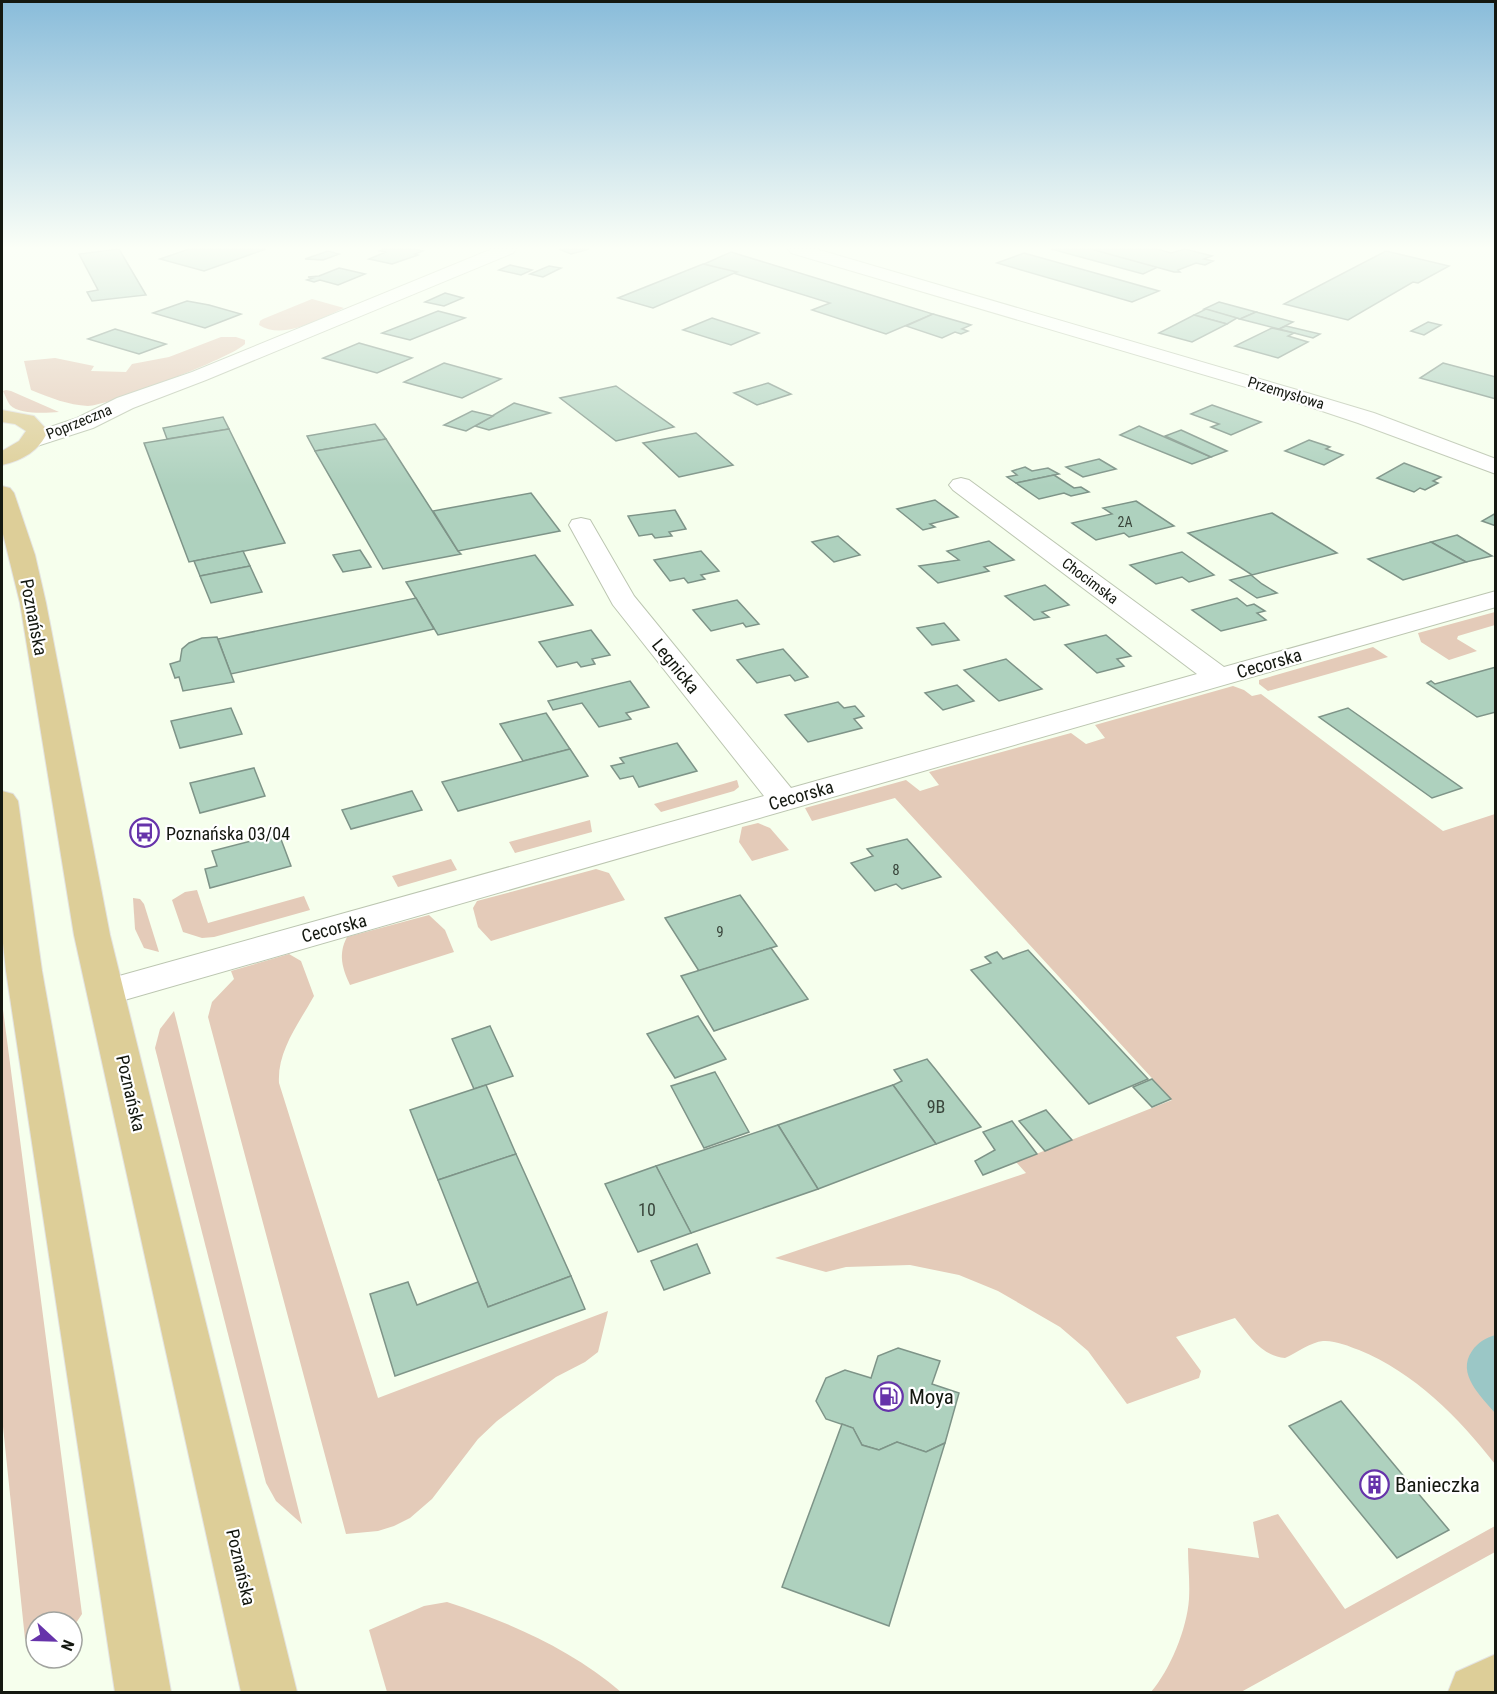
<svg xmlns="http://www.w3.org/2000/svg" width="1497" height="1694" font-family="'Roboto Condensed',sans-serif">
<style>
.green{fill:#e4cbb9}
.water{fill:#9bc7c6}
.building{fill:#aed1be;stroke:#7e9488;stroke-width:1.5}
.lines{fill:none;stroke-linecap:round;stroke-linejoin:round}
.minor-casing{stroke:#bcc6b1;stroke-width:2}
.primary-casing{stroke:#e3e3e2;stroke-width:2}
.minor{fill:#fff;fill-rule:evenodd}
.primary{fill:#ddce98;fill-rule:evenodd}
.labels{text-anchor:middle;dominant-baseline:central;stroke-width:4.5;stroke-linejoin:round;paint-order:stroke}
.far-number-label{font-size:14px;fill:#3a463c}
.far-street-label{font-size:15px;fill:#141810;stroke:#fff}
.number-label{font-size:15px;fill:#3a463c}
.street-label{font-size:18px;fill:#141810;stroke:#fff}
.poi-label{font-size:18px;fill:#141810;stroke:#fff;text-anchor:start}
.near-number-label{font-size:18px;fill:#3a463c}
.near-poi-label{font-size:21px;fill:#141810;stroke:#fff;text-anchor:start}
</style>
<rect width="100%" height="100%" fill="#f6ffed"/>
<g class="green">
<path d="M 312,299 L 344,308 C 321,318 284,341 259,325 L 260,321 L 263,319 Z"/>
<path d="M 221,337 L 236,337 L 245,340 L 245,344 C 233,357 107,406 88,406 C 68,405 51,398 31,390 L 24,361 L 55,358 L 94,366 L 91,371 L 126,372 L 132,364 L 169,357 Z"/>
<path d="M 6,390 L 11,391 L 59,412 C 46,413 20,415 10,405 C 7,401 5,395 3,391 Z"/>
<polygon points="1495,612 1495,625 1458,636 1457,639 1477,651 1449,660 1421,642 1418,633"/>
<polygon points="1373,647 1388,657 1268,691 1259,684 1259,680"/>
<path d="M 1233,686 L 1244,690 L 1252,696 L 1261,694 L 1443,831 L 1495,814 L 1495,1464 C 1458,1417 1415,1373 1359,1350 C 1349,1346 1334,1340 1323,1341 C 1311,1342 1296,1353 1285,1358 C 1261,1356 1249,1335 1235,1318 L 1176,1337 L 1201,1371 L 1199,1378 L 1127,1404 L 1088,1351 L 1060,1327 L 998,1291 L 959,1275 L 910,1265 L 846,1267 L 826,1272 L 775,1258 L 1026,1173 L 1016,1162 L 1172,1100 L 895,798 L 812,821 L 805,808 L 906,780 L 920,791 L 939,785 L 929,772 L 1071,733 L 1086,744 L 1105,738 L 1095,725 Z"/>
<polygon points="737,780 739,787 734,791 661,812 654,804"/>
<polygon points="590,820 592,832 515,853 509,842"/>
<polygon points="758,823 770,828 789,850 752,861 739,842 742,827"/>
<polygon points="451,859 457,870 398,887 392,876"/>
<polygon points="596,869 609,873 625,900 491,941 478,927 473,908 477,901"/>
<polygon points="197,890 208,923 304,896 310,910 214,937 202,938 183,932 172,900 185,892"/>
<polygon points="133,898 140,899 144,904 159,952 144,948 135,929"/>
<path d="M 429,915 L 445,930 L 454,952 L 350,985 C 342,968 338,954 347,937 Z"/>
<path d="M 289,954 L 301,961 L 314,996 C 299,1023 277,1051 279,1083 L 378,1398 L 608,1311 L 598,1352 L 585,1362 L 556,1377 L 497,1421 L 478,1439 L 432,1499 L 410,1518 L 394,1526 L 378,1531 L 346,1534 L 208,1017 L 212,1002 L 234,979 L 231,971 Z"/>
<polygon points="2,1002 82,1614 72,1629 72,1622 36,1622 36,1641 25,1639 2,1417"/>
<polygon points="174,1011 302,1524 276,1501 266,1483 155,1048 160,1029"/>
<path d="M 1278,1514 L 1345,1609 L 1495,1526 L 1495,1552 L 1241,1692 L 1151,1692 C 1170,1670 1187,1629 1189,1599 C 1190,1582 1188,1565 1188,1548 L 1259,1558 L 1253,1522 Z"/>
<path d="M 447,1602 C 509,1622 571,1649 621,1692 L 387,1692 L 369,1630 L 424,1606 Z"/>
</g>
<path class="water" d="M 1495,1335 L 1496,1335 L 1495,1413 C 1481,1396 1456,1374 1472,1351 C 1478,1342 1486,1338 1495,1335 Z"/>
<g class="building">
<polygon points="119,249 146,295 92,301 87,292 98,290 79,254"/>
<polygon points="189,249 266,249 204,271 160,259"/>
<polygon points="384,249 415,249 423,251 415,254 418,255 392,264 369,259 386,252 380,251"/>
<polygon points="559,249 589,249 571,254"/>
<polygon points="1051,249 1091,249 1158,267 1143,274"/>
<polygon points="1091,249 1157,249 1171,253 1185,249 1212,256 1204,259 1213,261 1205,265 1196,263 1178,270 1180,272 1174,272"/>
<polygon points="328,251 339,254 323,260 305,259"/>
<polygon points="1386,251 1449,266 1418,283 1413,282 1348,320 1284,304"/>
<polygon points="731,252 842,286 933,314 886,334 812,310 830,303 704,264"/>
<polygon points="1024,253 1159,291 1132,302 997,263"/>
<polygon points="703,264 737,272 653,308 618,298"/>
<polygon points="510,265 532,270 521,275 499,270"/>
<polygon points="549,266 561,268 543,277 530,274"/>
<polygon points="339,268 365,274 338,285 320,280 314,282 307,280 313,278 308,277 319,276"/>
<polygon points="445,293 463,298 444,306 425,302"/>
<polygon points="187,301 209,305 241,314 205,328 153,313"/>
<polygon points="1219,302 1256,312 1240,319 1204,309"/>
<polygon points="1206,309 1237,318 1227,324 1194,315"/>
<polygon points="438,311 465,318 410,340 382,333"/>
<polygon points="1256,312 1293,322 1279,329 1240,319"/>
<polygon points="933,314 971,325 962,329 968,331 961,334 955,332 942,338 906,326"/>
<polygon points="1194,315 1227,324 1192,342 1159,333"/>
<polygon points="712,318 759,333 731,345 683,330"/>
<polygon points="1428,322 1441,325 1424,335 1411,331"/>
<polygon points="1286,326 1320,334 1313,338 1279,329"/>
<polygon points="1272,328 1294,333 1288,336 1308,342 1278,358 1235,346"/>
<polygon points="115,329 166,344 139,354 88,339"/>
<polygon points="359,343 412,358 377,373 323,358"/>
<polygon points="444,363 501,379 462,398 404,382"/>
<polygon points="1443,363 1496,377 1496,399 1420,378"/>
<polygon points="768,383 791,394 757,405 734,393"/>
<polygon points="616,386 674,427 616,441 560,398"/>
<polygon points="514,403 550,413 489,430 475,426"/>
<polygon points="1212,405 1261,422 1231,435 1211,427 1219,424 1191,414"/>
<polygon points="472,411 493,416 466,431 444,425"/>
<polygon points="223,417 229,429 167,439 163,428"/>
<polygon points="375,424 386,439 315,451 307,436"/>
<polygon points="1139,426 1211,457 1192,464 1120,435"/>
<polygon points="229,429 285,543 189,562 144,443"/>
<polygon points="1181,430 1227,451 1211,457 1165,436"/>
<polygon points="696,433 733,465 679,477 643,443"/>
<polygon points="386,439 458,551 461,554 383,569 315,451"/>
<polygon points="1309,440 1330,447 1326,449 1343,455 1324,465 1285,451"/>
<polygon points="1099,459 1116,469 1083,477 1066,467"/>
<polygon points="1404,463 1441,477 1433,481 1438,483 1425,490 1420,488 1414,492 1377,478"/>
<polygon points="1025,467 1032,471 1048,468 1059,474 1016,483 1007,477 1017,475 1012,471"/>
<polygon points="1054,475 1074,488 1081,487 1089,492 1071,496 1064,493 1039,499 1016,483"/>
<polygon points="531,493 560,531 458,551 433,511"/>
<polygon points="935,500 958,517 930,524 935,527 923,530 897,509"/>
<polygon points="1136,501 1174,526 1129,537 1124,533 1096,540 1072,523 1112,514 1103,508"/>
<polygon points="675,510 686,529 669,532 672,536 655,538 652,534 639,536 628,516"/>
<polygon points="1272,513 1337,553 1252,575 1188,533"/>
<polygon points="1496,513 1496,526 1482,521"/>
<polygon points="1457,535 1492,556 1466,562 1431,542"/>
<polygon points="838,536 860,555 834,562 812,542"/>
<polygon points="989,541 1014,560 984,567 989,571 938,583 919,566 959,560 947,551"/>
<polygon points="1431,542 1466,562 1403,580 1368,559"/>
<polygon points="360,550 371,567 343,572 333,555"/>
<polygon points="243,551 250,566 200,576 194,561"/>
<polygon points="701,551 719,571 701,575 705,579 688,583 684,578 670,581 654,560"/>
<polygon points="1182,552 1214,575 1189,582 1182,577 1156,584 1130,565"/>
<polygon points="535,555 573,605 438,635 406,582"/>
<polygon points="250,566 262,592 211,603 200,576"/>
<polygon points="1251,575 1262,584 1277,593 1257,598 1230,580"/>
<polygon points="1045,585 1069,605 1042,612 1049,617 1034,620 1005,596"/>
<polygon points="416,598 434,629 231,674 218,639"/>
<polygon points="1237,598 1247,606 1254,604 1265,611 1257,613 1266,620 1221,631 1192,610"/>
<polygon points="737,600 759,624 746,627 743,623 711,631 693,610"/>
<polygon points="944,623 959,640 932,645 917,628"/>
<polygon points="591,630 610,655 592,659 595,664 581,667 577,662 557,667 539,642"/>
<polygon points="1106,635 1131,656 1117,659 1124,666 1097,673 1065,645"/>
<polygon points="217,637 234,682 183,691 179,677 175,678 170,664 180,661 182,649 189,643 202,638"/>
<polygon points="783,649 808,677 795,681 790,675 757,683 737,660"/>
<polygon points="1006,659 1032,681 1042,689 999,701 964,670"/>
<polygon points="1496,667 1496,712 1477,717 1427,683 1431,681 1435,684"/>
<polygon points="630,681 649,707 626,713 631,719 599,727 582,703 553,710 548,701"/>
<polygon points="957,685 974,701 943,710 925,693"/>
<polygon points="838,702 844,708 855,706 864,716 854,719 862,728 808,742 785,715"/>
<polygon points="231,708 242,734 180,748 171,721"/>
<polygon points="1348,708 1462,788 1432,798 1319,717"/>
<polygon points="546,713 570,749 523,761 500,724"/>
<polygon points="677,743 697,771 639,787 633,776 620,779 611,766 624,763 620,758"/>
<polygon points="570,749 588,776 458,811 442,782"/>
<polygon points="254,768 265,796 200,813 190,783"/>
<polygon points="412,791 422,810 351,829 342,810"/>
<polygon points="279,834 291,866 210,888 205,869 217,866 212,851"/>
<polygon points="907,839 941,877 902,889 896,884 875,891 851,863 873,856 867,849"/>
<polygon points="740,895 777,946 699,971 665,918"/>
<polygon points="771,948 808,999 714,1031 681,976"/>
<polygon points="1028,950 1148,1079 1089,1104 971,970 991,963 985,957 997,952 1003,959"/>
<polygon points="698,1016 726,1059 675,1078 647,1034"/>
<polygon points="490,1026 513,1076 474,1089 452,1039"/>
<polygon points="927,1059 936,1070 981,1127 936,1144 893,1085 902,1081 894,1070"/>
<polygon points="715,1072 749,1132 704,1148 671,1086"/>
<polygon points="1152,1079 1171,1099 1152,1107 1133,1087"/>
<polygon points="486,1085 516,1154 438,1180 410,1110"/>
<polygon points="893,1085 936,1144 818,1189 778,1125"/>
<polygon points="1046,1110 1072,1140 1045,1151 1019,1121"/>
<polygon points="1012,1121 1037,1154 983,1175 975,1161 995,1150 983,1132"/>
<polygon points="778,1125 818,1189 691,1233 656,1166"/>
<polygon points="516,1154 571,1276 488,1307 438,1180"/>
<polygon points="656,1166 691,1233 638,1252 605,1184"/>
<polygon points="697,1244 710,1273 664,1290 651,1261"/>
<polygon points="571,1276 585,1309 395,1376 370,1294 408,1282 417,1305 478,1282 488,1307"/>
<polygon points="898,1348 940,1361 932,1384 959,1393 945,1443 926,1452 897,1442 879,1450 862,1445 853,1428 826,1419 816,1401 826,1378 845,1370 871,1378 878,1356"/>
<polygon points="1341,1401 1401,1473 1449,1530 1397,1558 1289,1426"/>
<polygon points="842,1424 853,1428 862,1445 879,1450 897,1442 926,1452 945,1443 889,1626 782,1587"/>
</g>
<g class="lines">
<defs>
<g id="minor">
<polygon points="492,249 516,249 513,253 206,380 133,408 93,428 34,447 26,445 23,440 26,435 77,418 117,398 192,372"/>
<polygon points="788,249 816,249 1294,389 1374,413 1496,459 1496,474 1358,423 1280,397 791,253"/>
<polygon points="961,478 969,480 1224,667 1496,591 1496,607 107,1005 94,1001 89,992 94,983 764,796 613,605 569,525 572,520 581,518 590,520 634,596 791,788 1197,674 953,490 949,485 953,480"/>
</g>
<g id="primary">
<path d="M 2,410 L 34,416 L 48,431 C 39,451 23,460 2,465 L 2,451 L 19,441 L 26,431 L 15,424 L 2,422 Z"/>
<polygon points="2,486 10,488 14,493 35,555 46,603 110,935 297,1692 241,1692 74,935 20,603 2,530"/>
<polygon points="2,791 13,794 18,801 42,971 171,1692 115,1692 6,971 2,934"/>
<polygon points="1496,1654 1496,1692 1448,1692 1456,1672"/>
</g>
</defs>
<use href="#minor" class="minor-casing"/>
<use href="#primary" class="primary-casing"/>
<use href="#minor" class="minor"/>
<use href="#primary" class="primary"/>
</g>
<linearGradient id="sky" x2="0" y2="1"><stop stop-color="#89bcda"/><stop offset="0.51" stop-color="#fbfff7"/><stop offset="1" stop-color="#fbfff7" stop-opacity="0"/></linearGradient>
<rect width="1497" height="486" fill="url(#sky)"/>
<defs>
<symbol id="bus-ring" viewBox="-11 -11 22 22"><circle r="9.5" fill="#fff" stroke="#63a" stroke-width="1.5"/><path d="M-5-6H5V4H4V6H2V4H-2V6H-4V4H-5ZM-3.5-4V0h7V-4ZM-3.5 1.2v1.5H-2V1.2ZM2 1.2v1.5H3.5V1.2Z" fill="#63a"/></symbol>
<symbol id="fuel-ring" viewBox="-11 -11 22 22"><circle r="9.5" fill="#fff" stroke="#63a" stroke-width="1.5"/><path d="M-5.5-6h7V0h2V4h1.3V-2.5L3-4.5l.8-.8L6-3V5H2.5V1h-1V6h-7ZM-4.2-4.7v3.2H.2V-4.7Z" fill="#63a"/></symbol>
<symbol id="building-ring" viewBox="-11 -11 22 22"><circle r="9.5" fill="#fff" stroke="#63a" stroke-width="1.5"/><path d="M-4-6H4V6H1V3H-1V6H-4ZM-2.5-4.3h1.7v1.8h-1.7ZM.8-4.3h1.7v1.8H.8ZM-2.5-1h1.7V.8h-1.7ZM.8-1h1.7V.8H.8Z" fill="#63a"/></symbol>
</defs>
<g fill-rule="evenodd">
<use href="#bus-ring" x="128" y="816" width="33" height="33"/>
<use href="#fuel-ring" x="872" y="1380" width="33" height="33"/>
<use href="#building-ring" x="1358" y="1468" width="33" height="33"/>
</g>
<g class="labels">
<g class="far-number-label">
<text x="1125" y="522">2A</text>
</g>
<g class="far-street-label">
<text transform="translate(1286 393) rotate(17)">Przemysłowa</text>
<text transform="translate(79 422) rotate(-22)">Poprzeczna</text>
<text transform="translate(1090 581) rotate(37)">Chocimska</text>
</g>
<g class="number-label">
<text x="896" y="870">8</text>
<text x="720" y="932">9</text>
</g>
<g class="street-label">
<text transform="translate(34 617) rotate(79)">Poznańska</text>
<text transform="translate(1269 663) rotate(-16)">Cecorska</text>
<text transform="translate(676 666) rotate(51)">Legnicka</text>
<text transform="translate(801 795) rotate(-16)">Cecorska</text>
<text transform="translate(334 928) rotate(-15)">Cecorska</text>
<text transform="translate(131 1093) rotate(77)">Poznańska</text>
<text transform="translate(241 1567) rotate(77)">Poznańska</text>
</g>
<g class="poi-label">
<text x="166" y="833">Poznańska 03/04</text>
</g>
<g class="near-number-label">
<text x="936" y="1106">9B</text>
<text x="647" y="1209">10</text>
</g>
<g class="near-poi-label">
<text x="909" y="1397">Moya</text>
<text x="1395" y="1485">Banieczka</text>
</g>
</g>
<rect width="1497" height="1694" fill="none" stroke="#141810" stroke-width="6"/>
<g transform="translate(54 1640) rotate(112)"><circle r="28" fill="#ffffff" stroke="#a1a39f" stroke-width="1.5"/>
<path d="M0-4.5L10 22L0 15L-10 22Z" fill="#6633aa"/>
<text y="-9" font-size="16" font-weight="bold" text-anchor="middle" fill="#141810">N</text>
</g>
</svg>
